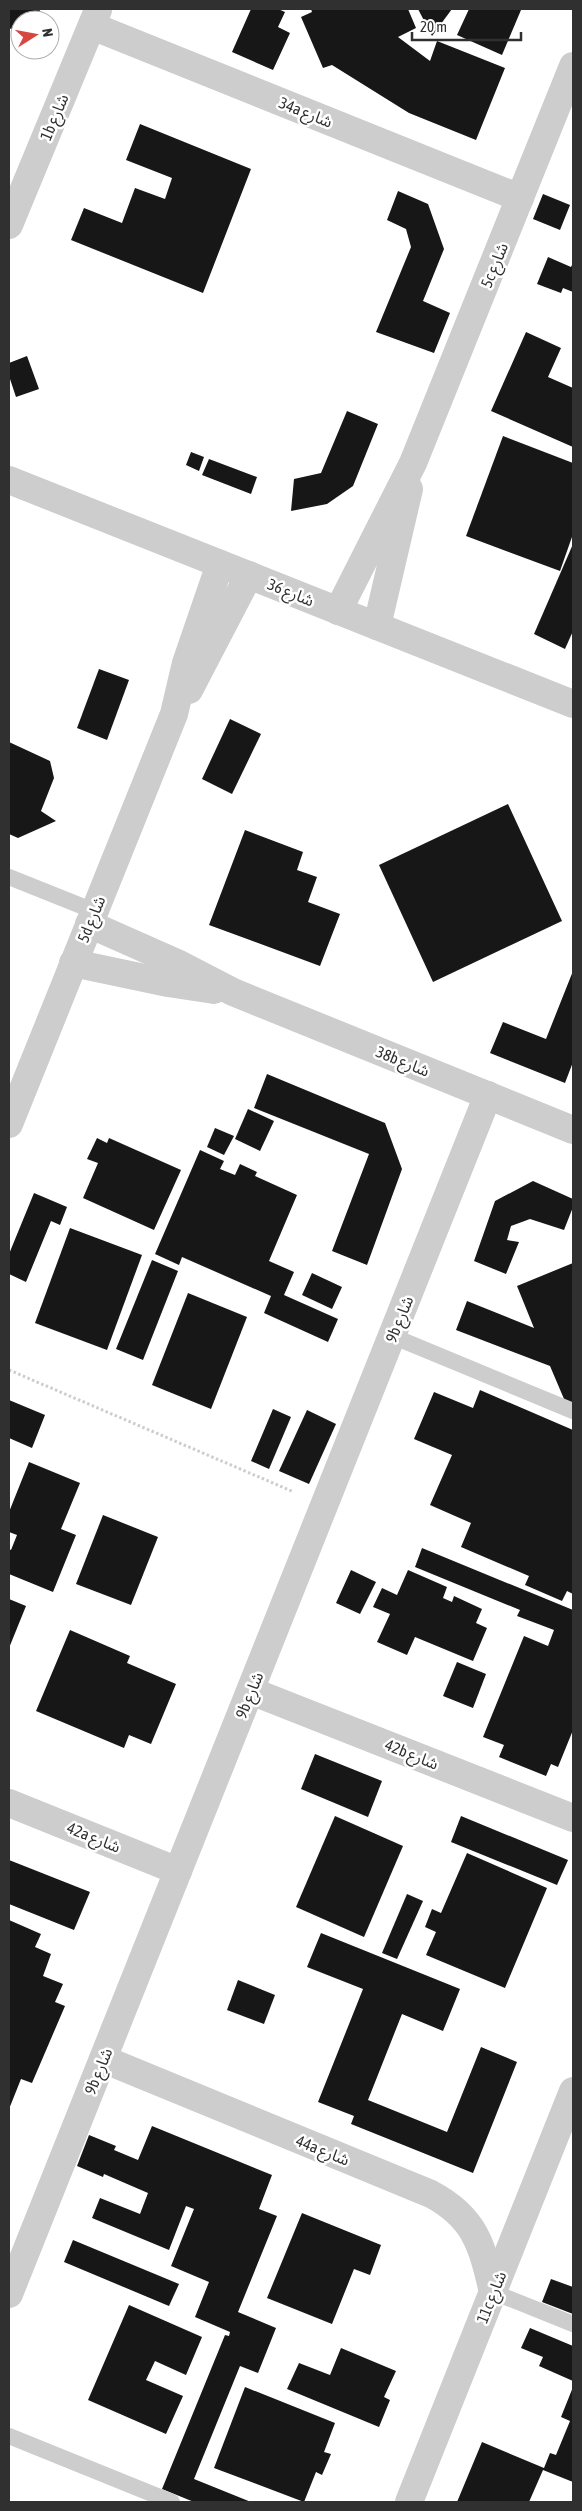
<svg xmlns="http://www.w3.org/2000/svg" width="582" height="2511" font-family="'Asap Condensed','Noto Sans Arabic',sans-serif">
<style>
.building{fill:#171717}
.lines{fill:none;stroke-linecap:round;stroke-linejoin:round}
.path{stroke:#cdcdcd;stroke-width:3;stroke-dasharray:2.5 2.5;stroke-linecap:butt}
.service{stroke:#cdcdcd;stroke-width:16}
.minor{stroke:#cdcdcd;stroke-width:28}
.labels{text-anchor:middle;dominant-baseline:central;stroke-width:5;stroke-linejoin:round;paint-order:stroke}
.street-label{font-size:16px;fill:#303030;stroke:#fff}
</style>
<rect width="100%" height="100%" fill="#fff"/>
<g class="building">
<polygon points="9,9 37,9 40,10 36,20 20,20 20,33 9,28"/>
<polygon points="251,9 278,9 285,12 278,27 290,33 273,70 232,52"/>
<polygon points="311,9 408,9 416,28 398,37 430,61 437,41 505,68 476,140 409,113 332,65 323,68 301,17 312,12"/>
<polygon points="418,9 452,9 432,36"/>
<polygon points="469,9 521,10 502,55 457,35"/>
<polygon points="140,124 251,169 203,293 71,240 84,208 122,223 135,188 165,199 172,178 126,160"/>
<polygon points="398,191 428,204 444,249 423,301 450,313 434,353 376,332 411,247 406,229 387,220"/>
<polygon points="543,194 570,205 560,230 533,219"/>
<polygon points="548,257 571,267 573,263 573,292 563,288 561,293 537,284"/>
<polygon points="526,332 561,348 548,377 573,388 573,447 491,411"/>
<polygon points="27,356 39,389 16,397 9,376 9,363"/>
<polygon points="347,411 378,424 353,486 327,504 291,511 294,479 321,473"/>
<polygon points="503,436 573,463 573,534 560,571 466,536"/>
<polygon points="191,452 204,457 199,471 186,465"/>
<polygon points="209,459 257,477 251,494 202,475"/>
<polygon points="573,544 573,631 565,649 534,634"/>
<polygon points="99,669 129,680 107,740 77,728"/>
<polygon points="230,719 261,734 232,794 202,779"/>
<polygon points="9,742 50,761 54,778 41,811 56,821 18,838 9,834"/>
<polygon points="508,804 562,921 433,982 379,865"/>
<polygon points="245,830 303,852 297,870 317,877 308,902 340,914 320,966 209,925"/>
<polygon points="573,971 573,1062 565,1083 490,1053 503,1022 546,1039"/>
<polygon points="267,1074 385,1123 402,1169 367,1265 332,1251 369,1154 254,1108"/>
<polygon points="248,1109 274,1121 260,1151 235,1139"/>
<polygon points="215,1128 234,1136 224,1155 207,1147"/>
<polygon points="97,1138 107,1143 109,1138 181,1170 154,1230 83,1198 98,1163 87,1159"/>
<polygon points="200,1150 224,1161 220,1169 235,1175 240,1164 257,1172 255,1176 297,1195 269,1261 294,1272 284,1295 338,1319 328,1342 264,1313 271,1296 182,1257 179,1265 155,1254"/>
<polygon points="533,1181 573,1199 573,1207 564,1230 530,1219 511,1226 507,1240 519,1242 506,1274 474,1261 495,1201"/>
<polygon points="34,1193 67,1207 60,1225 51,1221 26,1282 9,1274 9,1254"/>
<polygon points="70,1228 142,1255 107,1350 35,1323"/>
<polygon points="152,1260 178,1271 143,1360 116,1349"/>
<polygon points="573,1263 573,1403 567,1406 550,1366 456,1330 467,1301 534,1328 517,1286"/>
<polygon points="312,1273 342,1287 332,1309 302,1295"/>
<polygon points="188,1293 247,1317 211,1409 152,1385"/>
<polygon points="480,1390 573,1430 573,1594 567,1591 562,1601 525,1585 529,1576 461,1547 471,1523 430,1505 452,1455 414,1439 434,1392 473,1408"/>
<polygon points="9,1400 45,1415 32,1448 9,1438"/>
<polygon points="273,1409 291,1417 269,1469 251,1461"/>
<polygon points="307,1410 336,1424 309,1484 279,1471"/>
<polygon points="29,1462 80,1483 61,1529 76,1535 53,1592 9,1574 9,1549 11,1550 17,1535 9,1532 9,1512"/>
<polygon points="103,1515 158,1537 131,1605 76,1584"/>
<polygon points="422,1548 573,1610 573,1730 558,1767 551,1764 546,1776 499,1757 504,1745 483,1737 524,1636 548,1646 554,1630 517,1616 520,1610 415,1567"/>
<polygon points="351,1570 376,1582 360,1614 336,1603"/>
<polygon points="408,1570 447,1587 443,1598 452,1602 454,1596 482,1609 476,1623 487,1628 473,1661 415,1637 407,1655 377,1642 390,1614 373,1607 382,1588 397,1595"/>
<polygon points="9,1599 26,1606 9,1648"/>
<polygon points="70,1630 130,1656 127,1663 176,1684 151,1744 129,1735 124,1748 36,1711"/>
<polygon points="457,1662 486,1674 473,1708 443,1696"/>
<polygon points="315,1754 382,1781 368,1817 301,1789"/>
<polygon points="335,1816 403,1846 364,1937 296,1907"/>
<polygon points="461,1816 568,1860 557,1885 451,1842"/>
<polygon points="467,1853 547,1888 505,1988 426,1955 436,1932 425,1927 432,1909 441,1913"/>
<polygon points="9,1860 90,1892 74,1930 9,1904"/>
<polygon points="407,1894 423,1901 397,1959 382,1953"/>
<polygon points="9,1920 41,1934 35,1947 51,1954 43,1976 63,1984 55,2002 65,2006 32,2083 21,2079 9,2109"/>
<polygon points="321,1933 460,1989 443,2031 402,2014 368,2100 447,2132 481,2047 517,2062 473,2173 351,2124 354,2116 318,2102 363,1989 307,1967"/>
<polygon points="238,1980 275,1995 264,2024 227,2010"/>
<polygon points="152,2126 272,2175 259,2209 277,2216 238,2312 276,2328 258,2373 240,2366 194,2479 251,2502 194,2502 162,2489 225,2335 229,2336 230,2332 195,2317 209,2282 171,2266 194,2209 186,2206 169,2250 92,2218 100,2198 140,2214 148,2193 104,2174 103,2177 77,2166 89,2135 116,2146 114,2150 138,2160"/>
<polygon points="302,2213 381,2245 370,2275 354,2269 332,2324 267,2298"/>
<polygon points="73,2240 179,2284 169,2306 64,2262"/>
<polygon points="551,2279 573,2287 573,2314 542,2302"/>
<polygon points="129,2305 202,2337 186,2375 155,2361 146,2380 183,2396 166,2434 88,2400"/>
<polygon points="530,2328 573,2346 573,2381 539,2366 543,2357 521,2348"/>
<polygon points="341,2348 396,2371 384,2397 390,2400 379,2427 287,2389 299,2363 330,2375"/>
<polygon points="245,2387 335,2423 324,2452 331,2454 322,2475 316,2472 304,2502 214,2468"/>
<polygon points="573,2387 573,2482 543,2470 529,2502 457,2502 482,2442 544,2468 550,2453 556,2455 570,2421 561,2417"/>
</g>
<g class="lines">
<polyline class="path" points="9,1370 294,1492"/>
<g class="service">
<polyline points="9,877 94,911"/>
<polyline points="392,1336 573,1411"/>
<polyline points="493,2292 573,2324"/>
<polyline points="9,2436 172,2502"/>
</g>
<g class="minor">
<polyline points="92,26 520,198"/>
<polyline points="9,225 98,10"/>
<polyline points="9,480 573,704"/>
<polyline points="338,611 413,463 573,66"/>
<polyline points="377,626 409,489"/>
<polyline points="189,690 249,575"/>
<polyline points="89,924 177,963 233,992 573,1130"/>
<polyline points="73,963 168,983 214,990"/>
<polyline points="9,1124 174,714 186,663 220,564"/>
<polyline points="251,1691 573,1818"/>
<polyline points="9,1803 178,1871"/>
<path d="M 103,2059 L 431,2194 C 476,2218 482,2246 493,2292"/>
<polyline points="9,2294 488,1095"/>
<polyline points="409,2502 573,2091"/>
</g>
</g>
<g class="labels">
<g class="street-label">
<text transform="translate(306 112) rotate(22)">34a شارع</text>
<text transform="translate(54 117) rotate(-67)">1b شارع</text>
<text transform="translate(494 265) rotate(-68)">5c شارع</text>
<text transform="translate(291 592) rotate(22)">شارع 36</text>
<text transform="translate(91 919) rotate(-68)">5d شارع</text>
<text transform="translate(403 1061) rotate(22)">38b شارع</text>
<text transform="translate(399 1319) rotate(-68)">9b شارع</text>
<text transform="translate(249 1695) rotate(-68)">9b شارع</text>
<text transform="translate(412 1754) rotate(22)">42b شارع</text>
<text transform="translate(94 1837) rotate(22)">42a شارع</text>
<text transform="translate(98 2071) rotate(-68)">9b شارع</text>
<text transform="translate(323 2150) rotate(22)">44a شارع</text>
<text transform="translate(491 2297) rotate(-68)">11c شارع</text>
</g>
</g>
<rect width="582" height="2511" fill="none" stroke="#303030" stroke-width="20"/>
<g transform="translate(35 35) rotate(79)"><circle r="24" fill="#ffffff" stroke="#acacac"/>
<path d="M0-4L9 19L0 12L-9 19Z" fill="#d74742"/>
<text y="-8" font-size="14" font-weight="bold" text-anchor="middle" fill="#303030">N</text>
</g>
<path d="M412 32v8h109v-8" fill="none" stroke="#303030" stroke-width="2.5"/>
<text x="420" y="32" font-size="15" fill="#303030" stroke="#ffffff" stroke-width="4" paint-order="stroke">20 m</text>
</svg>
